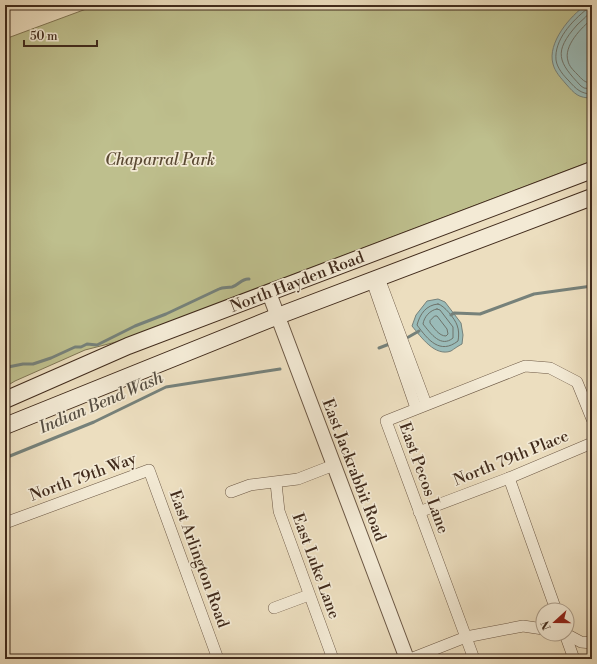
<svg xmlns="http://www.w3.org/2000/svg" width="597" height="664" font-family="'Libre Bodoni',serif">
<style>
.green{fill:#bebf8d;stroke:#807554}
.water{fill:#9abbb8;stroke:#76817a}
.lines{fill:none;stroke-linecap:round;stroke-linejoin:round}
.shore{stroke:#6e736a;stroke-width:1}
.stream{stroke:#76817a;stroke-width:3}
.minor-casing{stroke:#6c5845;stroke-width:12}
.tertiary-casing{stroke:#6c5845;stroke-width:16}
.secondary-casing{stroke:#412b1c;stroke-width:18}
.minor{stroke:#f3ead5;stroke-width:11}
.tertiary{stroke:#f3ead5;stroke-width:14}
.secondary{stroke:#f3ead5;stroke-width:16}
.labels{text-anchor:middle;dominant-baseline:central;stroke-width:3.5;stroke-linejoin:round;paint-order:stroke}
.park-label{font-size:16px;font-style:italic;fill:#5a4933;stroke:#f3ead5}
.street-label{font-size:16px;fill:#412b1c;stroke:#f3ead5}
.water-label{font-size:17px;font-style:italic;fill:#574f43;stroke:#f3ead5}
</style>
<rect width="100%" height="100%" fill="#ecdebf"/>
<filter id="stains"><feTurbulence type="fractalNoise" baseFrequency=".005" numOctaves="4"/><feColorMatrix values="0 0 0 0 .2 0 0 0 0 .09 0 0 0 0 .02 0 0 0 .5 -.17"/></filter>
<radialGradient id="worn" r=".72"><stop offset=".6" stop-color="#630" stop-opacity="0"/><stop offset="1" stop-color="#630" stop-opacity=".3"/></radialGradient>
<polygon class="green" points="97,5 592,5 592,161 116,342 85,350 15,381 5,387 5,39"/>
<g class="water">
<path d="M 586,5 L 592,5 L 592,98 C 578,98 575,94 566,84 C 561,78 555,72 553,64 C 547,43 570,16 586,5 Z"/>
<path d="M 438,299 L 445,302 L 461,323 L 463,335 L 462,344 C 458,346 454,349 451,351 C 435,357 421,337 412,326 L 416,315 L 427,301 Z"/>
</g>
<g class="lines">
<g class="shore">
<path d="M 587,5 L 587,9 C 572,21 554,40 556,60 C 557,68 564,76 569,81 C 576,89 581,94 592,94"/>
<path d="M 592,9 C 589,15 582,20 577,25 C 553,52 558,62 581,86 L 584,88 L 592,89"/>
<path d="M 592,19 C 582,27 563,46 568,61 C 569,66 573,70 577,74 C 582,79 584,83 592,83"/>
<path d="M 438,304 C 444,305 455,319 457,325 C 459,330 459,336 458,341 C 440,355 428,340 417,325 C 420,314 426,305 438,304 Z"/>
<path d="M 437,309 L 440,310 L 453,327 L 453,338 C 441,348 431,334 423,324 C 424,317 430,310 437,309 Z"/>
<path d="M 435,316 L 437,316 L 447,329 L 448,334 L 446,336 C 439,336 434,328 430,323 L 430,321 Z"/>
</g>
<g class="stream">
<polyline points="451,315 454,313 480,314 534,294 592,286"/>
<polyline points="405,339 419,331"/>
<polyline points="379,348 392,343"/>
<path d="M 5,372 L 8,367 L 23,364 L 33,364 L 51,358 L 75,347 L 81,347 L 87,344 L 97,345 L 135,326 L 166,314 L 219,289 C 223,287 227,288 232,287 C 239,285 242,278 249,279"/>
<polyline points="5,458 94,422 166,387 280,369"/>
</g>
<defs>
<g id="minor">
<polyline points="379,278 426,404"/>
<polyline points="372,281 416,408"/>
<polyline points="509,478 556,610"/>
<polyline points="276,483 279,511 333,659"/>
<polyline points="231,492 250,485 298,479 334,465"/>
<polyline points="419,512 509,478 592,443"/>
<polyline points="5,523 149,470 218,659"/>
<polyline points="274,608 309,595"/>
<polyline points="565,634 574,659"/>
<polyline points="566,634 581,642 592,643"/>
<polyline points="410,659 466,637 523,626 543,629"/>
<polyline points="474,659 386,421 525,366 550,368 577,382 592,419"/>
</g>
<polyline id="tertiary" points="269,293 407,659"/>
<g id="secondary">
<polyline points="5,400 128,346 592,170"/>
<polyline points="5,426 278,316 592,197"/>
</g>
</defs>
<use href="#minor" class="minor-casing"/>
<use href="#tertiary" class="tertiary-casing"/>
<use href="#secondary" class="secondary-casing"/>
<use href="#minor" class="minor"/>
<use href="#tertiary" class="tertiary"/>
<use href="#secondary" class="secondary"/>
</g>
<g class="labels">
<g class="park-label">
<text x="160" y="160">Chaparral Park</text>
</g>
<g class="street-label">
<text transform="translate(297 282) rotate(-21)">North Hayden Road</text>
<text transform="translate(511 458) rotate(-22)">North 79th Place</text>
<text transform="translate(354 470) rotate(69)">East Jackrabbit Road</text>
<text transform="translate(83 477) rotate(-20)">North 79th Way</text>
<text transform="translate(424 478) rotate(70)">East Pecos Lane</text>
<text transform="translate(199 559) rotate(70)">East Arlington Road</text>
<text transform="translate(316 566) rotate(70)">East Luke Lane</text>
</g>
<g class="water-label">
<text transform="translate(101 403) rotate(-23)">Indian Bend Wash</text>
</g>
</g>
<rect width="597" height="664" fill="none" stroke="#ecdebf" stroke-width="20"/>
<rect x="6" y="6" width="585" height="652" fill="none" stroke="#412b1c" stroke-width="2"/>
<rect x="10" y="10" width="577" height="644" fill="none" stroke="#412b1c"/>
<g transform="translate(555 622) rotate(249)"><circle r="19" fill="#f3ead5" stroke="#ac9e8b"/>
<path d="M0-3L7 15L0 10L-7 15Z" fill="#8f2418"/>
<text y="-6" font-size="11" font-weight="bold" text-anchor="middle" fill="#412b1c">N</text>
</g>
<path d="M24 40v6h73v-6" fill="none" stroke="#412b1c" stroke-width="2"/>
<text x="30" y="40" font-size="12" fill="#412b1c" stroke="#f3ead5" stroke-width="3" paint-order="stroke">50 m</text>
<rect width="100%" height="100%" filter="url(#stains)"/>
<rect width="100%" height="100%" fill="url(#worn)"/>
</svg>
